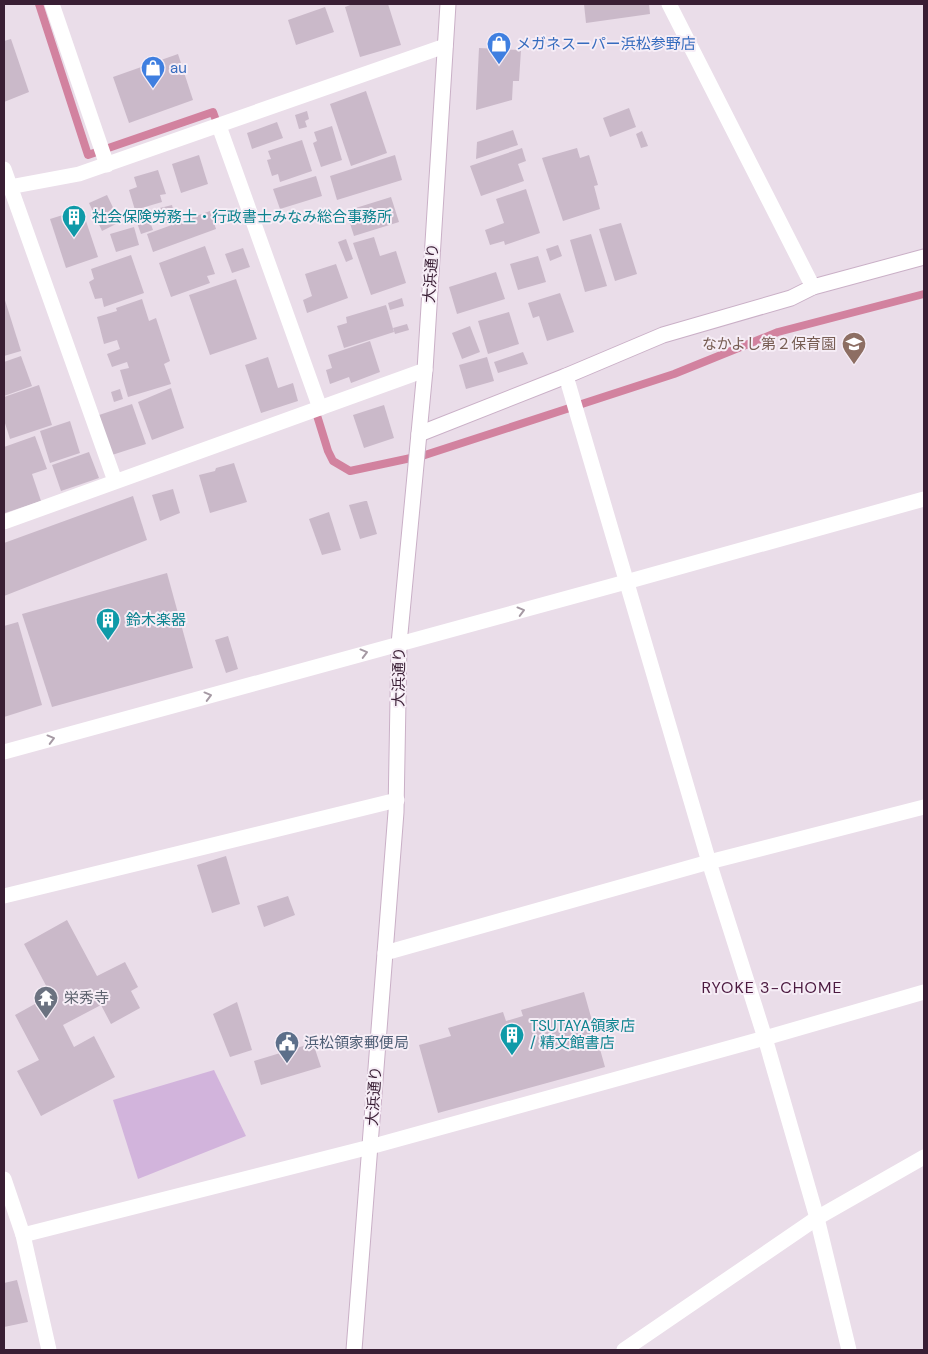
<svg xmlns="http://www.w3.org/2000/svg" width="928" height="1354" font-family="'DM Sans','Noto Sans JP',sans-serif">
<style>
.green{fill:#d2b4dc}
.lines{fill:none;stroke-linecap:round;stroke-linejoin:round}
.stream{stroke:#d2829f;stroke-width:8}
.building{fill:#cab9c9}
.secondary-casing{stroke:#cab0c7;stroke-width:17}
.street{stroke:#fff;stroke-width:15}
.secondary{stroke:#fff;stroke-width:15}
.oneway{stroke:#a69aa4}
.labels{text-anchor:middle;dominant-baseline:central;stroke-width:4;stroke-linejoin:round;paint-order:stroke}
.shop-label{font-size:15px;fill:#366cbe;stroke:#f6edf6;text-anchor:start}
.culture-label{font-size:15px;fill:#0d838f;stroke:#f6edf6;text-anchor:start}
.street-label{font-size:15px;fill:#391e34;stroke:#f6edf6}
.education-label{font-size:15px;fill:#785e54;stroke:#f6edf6;text-anchor:end}
.worship-label{font-size:15px;fill:#5b616d;stroke:#f6edf6;text-anchor:start}
.service-label{font-size:15px;fill:#4e5e75;stroke:#f6edf6;text-anchor:start}
.neighbourhood-label{font-size:16px;letter-spacing:1px;fill:#4c1a40;stroke:#f6edf6}
</style>
<rect width="100%" height="100%" fill="#eadde9"/>
<polygon class="green" points="214,1070 246,1136 138,1179 113,1100"/>
<g class="lines">
<g class="stream">
<polyline points="39,4 88,155 213,112 218,126"/>
<polyline points="315,409 328,451 333,461 350,471 425,455 674,374 778,332 924,294"/>
</g>
</g>
<g class="building">
<polygon points="353,4 388,4 401,45 360,57 345,7"/>
<polygon points="584,4 649,4 650,14 586,23"/>
<polygon points="325,7 334,32 296,45 288,20"/>
<polygon points="11,39 29,92 4,102 4,41"/>
<polygon points="479,48 521,50 519,81 513,81 512,100 476,110"/>
<polygon points="178,54 193,100 129,123 113,77"/>
<polygon points="366,91 387,153 351,166 330,104"/>
<polygon points="629,108 636,127 610,137 603,118"/>
<polygon points="307,111 309,119 305,121 307,127 299,129 295,115"/>
<polygon points="277,122 283,138 252,149 247,133"/>
<polygon points="332,126 342,160 321,167 313,143 317,141 314,132"/>
<polygon points="513,130 518,145 476,159 477,142"/>
<polygon points="642,131 648,146 641,148 636,134"/>
<polygon points="302,140 312,171 280,182 278,174 272,176 267,160 271,159 268,151"/>
<polygon points="522,148 526,161 518,164 524,181 481,196 470,166"/>
<polygon points="577,148 580,158 589,155 598,185 594,186 600,209 563,221 542,158"/>
<polygon points="199,155 208,184 181,193 172,164"/>
<polygon points="395,155 402,180 337,200 330,176"/>
<polygon points="158,170 166,194 160,195 162,202 135,210 129,190 137,187 134,177"/>
<polygon points="316,176 322,196 280,209 273,189"/>
<polygon points="526,189 540,233 505,245 504,241 490,245 485,230 504,223 496,199"/>
<polygon points="107,195 120,222 102,231 89,203"/>
<polygon points="391,197 399,222 354,236 346,211"/>
<polygon points="172,205 176,221 159,224 156,209"/>
<polygon points="82,209 98,257 66,268 50,219"/>
<polygon points="210,211 216,229 153,252 147,234"/>
<polygon points="147,213 153,230 141,234 135,217"/>
<polygon points="621,223 637,274 615,281 599,229"/>
<polygon points="134,227 139,245 116,252 110,234"/>
<polygon points="591,234 607,286 585,292 570,240"/>
<polygon points="374,237 380,256 396,251 406,283 371,295 353,243"/>
<polygon points="346,239 353,259 346,262 338,242"/>
<polygon points="558,245 562,256 550,261 546,249"/>
<polygon points="205,246 215,274 207,276 210,283 171,297 159,263"/>
<polygon points="243,248 250,267 232,273 225,254"/>
<polygon points="131,255 144,293 104,307 102,298 95,299 89,282 94,279 91,269"/>
<polygon points="538,256 546,282 518,290 510,264"/>
<polygon points="336,264 348,298 307,313 303,300 312,296 305,274"/>
<polygon points="496,272 505,299 457,314 449,287"/>
<polygon points="236,279 257,339 210,355 189,295"/>
<polygon points="560,293 574,332 547,341 539,316 533,318 528,303"/>
<polygon points="4,297 21,351 4,356"/>
<polygon points="402,298 404,306 390,310 388,303"/>
<polygon points="142,299 149,321 156,318 170,361 164,364 171,384 128,397 120,370 129,368 127,362 112,367 107,354 120,349 117,340 104,344 97,317 117,311 116,308"/>
<polygon points="386,305 394,332 344,348 337,326 347,323 346,317"/>
<polygon points="509,312 519,344 488,354 478,321"/>
<polygon points="407,324 409,330 395,334 393,328"/>
<polygon points="470,326 480,352 462,359 452,333"/>
<polygon points="370,341 380,372 351,383 349,377 330,384 326,370 332,368 328,355"/>
<polygon points="523,352 528,364 498,373 494,362"/>
<polygon points="21,356 32,386 4,396 4,362"/>
<polygon points="268,357 278,388 293,383 298,401 261,413 245,365"/>
<polygon points="487,357 494,381 466,389 459,365"/>
<polygon points="39,385 52,425 10,439 4,420 4,397"/>
<polygon points="171,388 184,428 152,440 138,402"/>
<polygon points="120,389 123,399 114,402 111,392"/>
<polygon points="132,404 146,444 112,455 99,415"/>
<polygon points="384,405 394,438 364,448 353,415"/>
<polygon points="70,421 80,453 50,463 40,431"/>
<polygon points="35,436 47,469 32,474 41,501 5,513 4,447"/>
<polygon points="89,452 99,478 61,491 52,465"/>
<polygon points="234,463 247,502 210,513 199,475 215,471 216,468"/>
<polygon points="173,489 180,513 160,521 152,495"/>
<polygon points="133,496 147,540 4,596 4,543"/>
<polygon points="365,501 367,501 377,534 360,539 349,505"/>
<polygon points="329,512 341,550 322,555 309,519"/>
<polygon points="167,573 193,668 52,707 22,614"/>
<polygon points="18,622 42,705 4,717 4,626"/>
<polygon points="228,636 238,669 226,673 215,640"/>
<polygon points="226,856 240,904 212,913 197,865"/>
<polygon points="288,896 295,915 264,927 257,906"/>
<polygon points="67,920 97,976 125,962 138,987 131,991 140,1008 111,1024 101,1005 63,1025 74,1047 94,1036 115,1077 41,1116 17,1071 39,1060 15,1015 51,995 24,944"/>
<polygon points="584,992 605,1067 438,1113 419,1045 451,1036 448,1028 503,1012 506,1021 523,1016 521,1010"/>
<polygon points="237,1002 252,1050 230,1057 213,1014"/>
<polygon points="313,1043 321,1067 261,1085 254,1061"/>
<polygon points="17,1280 28,1322 4,1327 4,1283"/>
</g>
<g class="lines">
<defs>
<g id="secondary">
<polyline points="419,434 566,376 663,335 791,298 813,287 924,257"/>
<polyline points="354,1350 396,812 399,644 425,370 448,4"/>
</g>
</defs>
<use href="#secondary" class="secondary-casing"/>
<g class="street">
<polyline points="52,4 107,165"/>
<polyline points="669,4 813,287"/>
<polyline points="219,126 320,408"/>
<polyline points="4,169 115,481"/>
<polyline points="4,188 79,174 445,46"/>
<polyline points="566,376 709,862 765,1038 817,1218 849,1350"/>
<polyline points="4,522 425,370"/>
<polyline points="4,752 626,582 924,499"/>
<polyline points="4,896 397,800"/>
<polyline points="385,953 709,862 924,807"/>
<polyline points="4,1179 23,1235 49,1350"/>
<polyline points="23,1235 370,1147 765,1038 924,992"/>
<polyline points="624,1350 817,1218 924,1157"/>
</g>
<use href="#secondary" class="secondary"/>
</g>
<defs><path id="oneway-chevron" d="M-2-3.5L2.5 0L-2 3.5" fill="none" stroke-width="1.6" stroke-linecap="round" stroke-linejoin="round" transform="scale(1.25)"/></defs>
<g class="oneway">
<use href="#oneway-chevron" transform="translate(521 611) rotate(-15)"/>
<use href="#oneway-chevron" transform="translate(364 653) rotate(-15)"/>
<use href="#oneway-chevron" transform="translate(208 696) rotate(-15)"/>
<use href="#oneway-chevron" transform="translate(51 739) rotate(-15)"/>
</g>
<defs>
<symbol id="shop-pin" viewBox="-11 -11 22 30"><path d="M0 17L-7.5 6A9.5 9.5 0 1 1 7.5 6Z" fill="#3f7fe0" stroke="#f6edf6"/><path d="M-5-2.5h2.3a2.7 3.5 0 0 1 5.4 0H5L5.5 6h-11ZM-1.5-2.5h3a1.5 2.3 0 0 0-3 0Z" fill="#fff"/></symbol>
<symbol id="building-pin" viewBox="-11 -11 22 30"><path d="M0 17L-7.5 6A9.5 9.5 0 1 1 7.5 6Z" fill="#0f9aa8" stroke="#f6edf6"/><path d="M-4-6H4V6H1V3H-1V6H-4ZM-2.5-4.3h1.7v1.8h-1.7ZM.8-4.3h1.7v1.8H.8ZM-2.5-1h1.7V.8h-1.7ZM.8-1h1.7V.8H.8Z" fill="#fff"/></symbol>
<symbol id="school-pin" viewBox="-11 -11 22 30"><path d="M0 17L-7.5 6A9.5 9.5 0 1 1 7.5 6Z" fill="#8d6e63" stroke="#f6edf6"/><path d="M0-5L7-2L0 1L-7-2ZM-4 1L0 2.5L4 1V4Q0 6-4 4Z" fill="#fff"/></symbol>
<symbol id="temple-pin" viewBox="-11 -11 22 30"><path d="M0 17L-7.5 6A9.5 9.5 0 1 1 7.5 6Z" fill="#6b7280" stroke="#f6edf6"/><path d="M0-6L5-2H3V0L6.5 2.5H4V6H1.5V3h-3V6H-4V2.5H-6.5L-3 0V-2H-5Z" fill="#fff"/></symbol>
<symbol id="civic-pin" viewBox="-11 -11 22 30"><path d="M0 17L-7.5 6A9.5 9.5 0 1 1 7.5 6Z" fill="#5c6f8a" stroke="#f6edf6"/><path d="M-.6-6.5H3V-4.5H.6V-3L4-1V1h2V6H-6V1h2V-1L-.6-3ZM-1.2 2.5V6h2.4V2.5Z" fill="#fff"/></symbol>
</defs>
<g fill-rule="evenodd">
<use href="#shop-pin" x="485" y="30" width="28" height="38"/>
<use href="#shop-pin" x="139" y="54" width="28" height="38"/>
<use href="#building-pin" x="60" y="203" width="28" height="38"/>
<use href="#school-pin" x="840" y="330" width="28" height="38"/>
<use href="#building-pin" x="94" y="606" width="28" height="38"/>
<use href="#temple-pin" x="32" y="984" width="28" height="38"/>
<use href="#building-pin" x="498" y="1021" width="28" height="38"/>
<use href="#civic-pin" x="273" y="1029" width="28" height="38"/>
</g>
<g class="labels">
<g class="shop-label">
<text x="516" y="44">メガネスーパー浜松参野店</text>
<text x="170" y="68">au</text>
</g>
<g class="culture-label">
<text x="92" y="217">社会保険労務士・行政書士みなみ総合事務所</text>
<text x="126" y="620">鈴木楽器</text>
<text x="530" y="1026">TSUTAYA領家店<tspan x="530" dy="17">/ 精文館書店</tspan></text>
</g>
<g class="street-label">
<text transform="translate(431 273) rotate(-86)">大浜通り</text>
<text transform="translate(399 677) rotate(-89)">大浜通り</text>
<text transform="translate(374 1096) rotate(-86)">大浜通り</text>
</g>
<g class="education-label">
<text x="836" y="344">なかよし第２保育園</text>
</g>
<g class="worship-label">
<text x="64" y="998">栄秀寺</text>
</g>
<g class="service-label">
<text x="304" y="1043">浜松領家郵便局</text>
</g>
<g class="neighbourhood-label">
<text x="772" y="987">RYOKE 3-CHOME</text>
</g>
</g>
<rect width="928" height="1354" fill="none" stroke="#391e34" stroke-width="10"/>
</svg>
